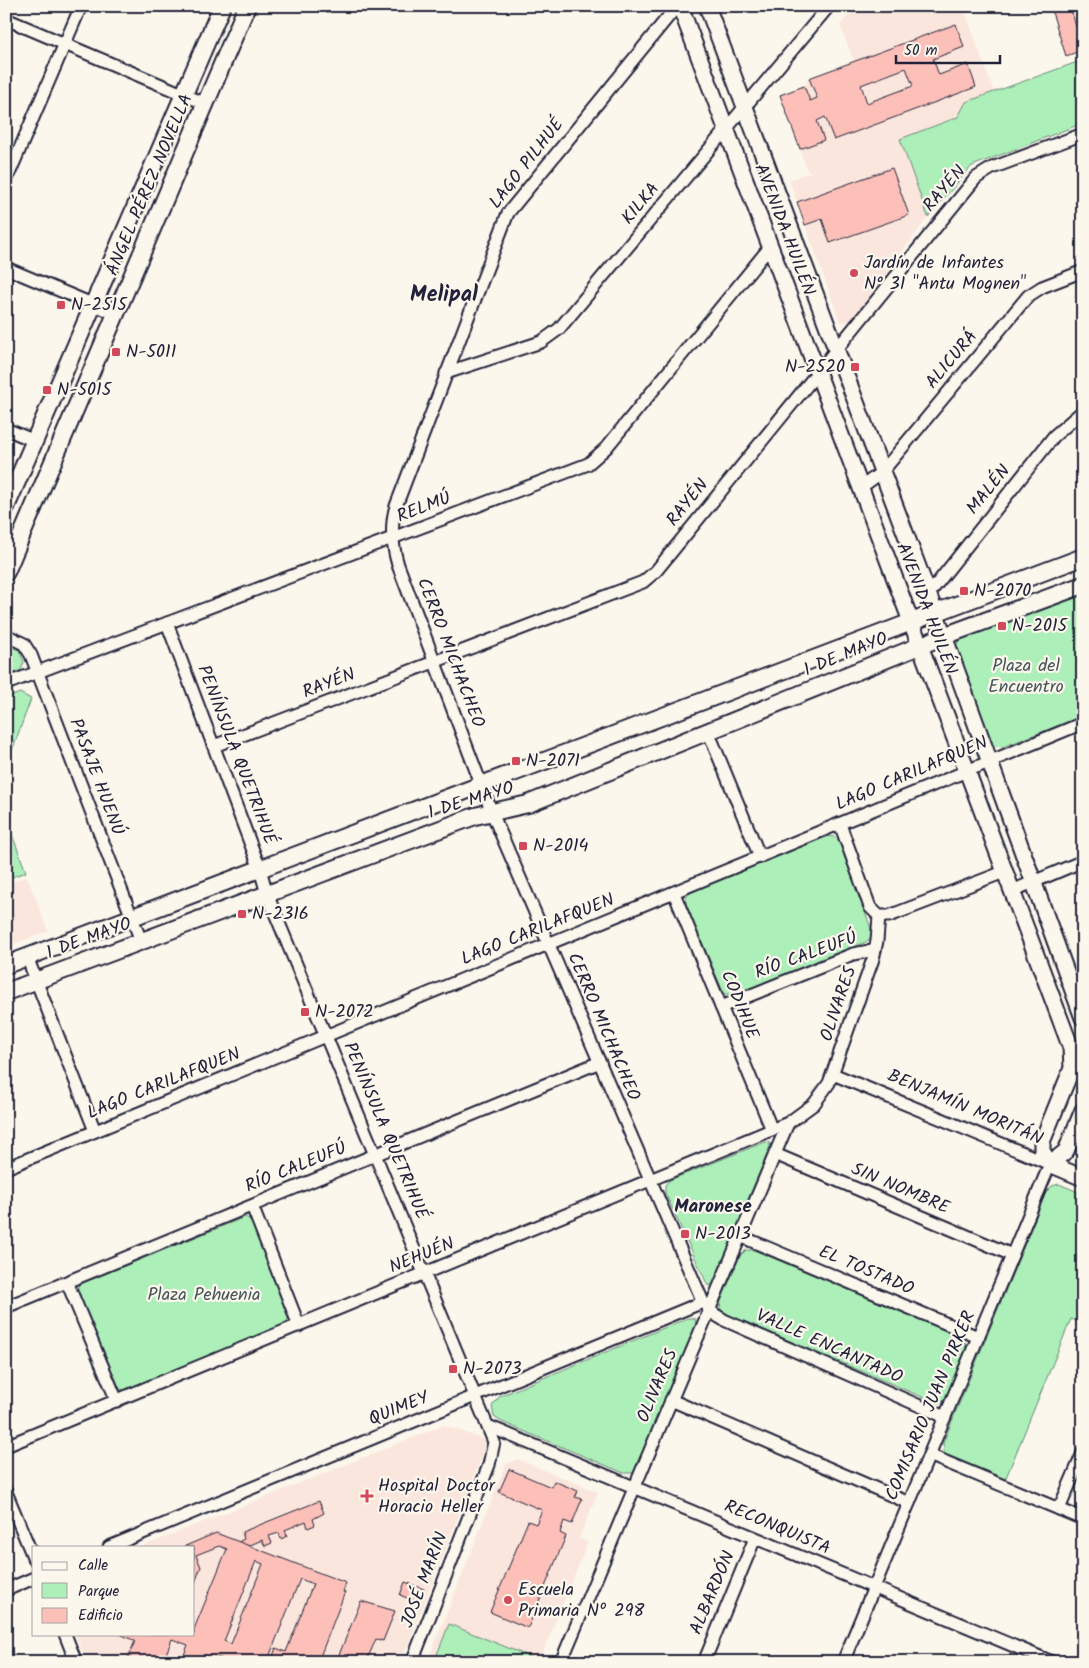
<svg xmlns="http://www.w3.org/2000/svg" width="1089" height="1668" font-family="Kalam,sans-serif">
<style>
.built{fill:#fbe6dd}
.green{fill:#adefb9;stroke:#68887a}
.building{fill:#fcc0b9;stroke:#22223b;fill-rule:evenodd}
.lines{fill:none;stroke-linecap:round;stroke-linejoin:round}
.minor-casing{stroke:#22223b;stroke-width:15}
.tertiary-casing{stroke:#22223b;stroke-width:19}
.secondary-casing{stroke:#22223b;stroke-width:20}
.minor{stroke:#fbf7ec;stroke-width:11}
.tertiary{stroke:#fbf7ec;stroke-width:15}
.secondary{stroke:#fbf7ec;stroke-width:16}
.poi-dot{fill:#d1495b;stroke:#fbf7ec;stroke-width:2}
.labels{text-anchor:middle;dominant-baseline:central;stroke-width:4.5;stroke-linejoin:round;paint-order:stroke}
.street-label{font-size:18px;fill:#22223b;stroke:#fbf7ec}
.poi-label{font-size:18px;fill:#22223b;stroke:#fbf7ec;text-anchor:start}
.park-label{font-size:18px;fill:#45555a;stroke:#fbf7ec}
.neighbourhood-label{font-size:19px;font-weight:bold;fill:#22223b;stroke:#fbf7ec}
.district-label{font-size:22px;font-weight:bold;fill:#22223b;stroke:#fbf7ec}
</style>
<rect width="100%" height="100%" fill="#fbf7ec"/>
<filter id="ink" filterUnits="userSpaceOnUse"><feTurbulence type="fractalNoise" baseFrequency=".02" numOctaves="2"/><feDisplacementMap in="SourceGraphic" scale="10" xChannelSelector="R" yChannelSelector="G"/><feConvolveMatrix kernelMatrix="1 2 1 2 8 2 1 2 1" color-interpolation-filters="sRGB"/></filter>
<g filter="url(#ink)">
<g class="built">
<polygon points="857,6 963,6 994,92 966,102 958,117 900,139 928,217 850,322 840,322 789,180 818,169 808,172 780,95 804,86 809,78 854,62 840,25"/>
<polygon points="27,876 48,931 6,947 6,884"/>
<polygon points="444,1425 488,1441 401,1662 86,1662 75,1634 194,1634 194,1547 141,1547"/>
<polygon points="517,1459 598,1492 579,1538 588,1542 539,1662 430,1662 429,1658 506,1464"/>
</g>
<g class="green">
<polygon points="1083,60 1083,123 972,166 928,217 900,139 958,117 966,102"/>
<polygon points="1083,593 1083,716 1003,747 993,746 955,647 960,639"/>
<polygon points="6,645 19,650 24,662 21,670 6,676"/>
<polygon points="20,693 31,699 6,767 6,698"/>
<polygon points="6,818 26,872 6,879"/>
<polygon points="828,836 834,837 839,841 872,931 871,937 866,942 734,995 724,994 686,904 686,897 691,892"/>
<polygon points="765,1142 770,1143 770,1147 713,1284 708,1286 665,1193 665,1185 670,1180"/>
<polygon points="1059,1184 1083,1194 1083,1323 1071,1319 1005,1480 950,1458 944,1453 943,1443 1046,1192 1052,1186"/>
<polygon points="245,1217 251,1220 288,1317 287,1324 125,1390 120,1389 78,1292 78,1285"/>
<polygon points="746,1250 754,1250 961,1337 965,1342 966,1349 945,1400 939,1403 934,1402 724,1313 720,1308 721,1301 740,1256"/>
<polygon points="688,1318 695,1319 696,1325 635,1470 632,1473 624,1473 502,1422 494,1417 492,1406 500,1396"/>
<polygon points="449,1624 533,1658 531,1662 434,1662"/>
</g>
<g class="building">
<polygon points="1050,6 1070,6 1083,50 1066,56"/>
<path d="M 956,24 L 964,47 L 933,59 L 939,75 L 968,64 L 976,87 L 834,140 L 825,117 L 817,121 L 824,140 L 800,149 L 780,95 L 804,86 L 810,101 L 817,98 L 809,78 ZM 906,68 L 913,86 L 867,103 L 861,85 Z"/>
<polygon points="892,168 909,215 830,243 822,219 805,225 797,202"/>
<polygon points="509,1469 551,1487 554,1481 578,1491 575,1497 582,1499 572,1524 564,1521 560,1533 566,1536 528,1628 490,1612 528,1521 536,1524 542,1510 499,1492"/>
<polygon points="319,1501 324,1513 313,1519 315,1525 308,1528 306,1521 285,1530 287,1536 281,1539 279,1533 269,1536 272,1543 265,1546 262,1540 248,1546 238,1542 244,1539 242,1532"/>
<path d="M 216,1533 L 346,1583 L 343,1592 L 345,1592 L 318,1662 L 225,1662 L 225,1660 L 218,1657 L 216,1662 L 181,1662 L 188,1645 L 172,1639 L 163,1662 L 126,1662 L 135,1641 L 120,1634 L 194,1634 L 194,1629 L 227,1549 L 219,1546 L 196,1555 L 201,1567 L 194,1585 L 194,1547 L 183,1547 ZM 256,1561 L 263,1564 L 231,1644 L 224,1641 ZM 300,1579 L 313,1584 L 286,1652 L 276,1648 L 272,1659 L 269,1657 Z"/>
<polygon points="405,1582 424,1589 419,1603 400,1595"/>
<polygon points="361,1601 395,1611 383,1641 376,1639 366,1662 336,1662"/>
</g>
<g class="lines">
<defs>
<g id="minor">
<path d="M 677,6 L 508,213 L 396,506 C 390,526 392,545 398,565 L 492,813 L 703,1302 L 714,1314 L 724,1320 L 945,1417"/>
<polyline points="6,19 206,104"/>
<polyline points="6,181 81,6"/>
<polyline points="6,268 116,314"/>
<polyline points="446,373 541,342 559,329 829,6"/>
<polyline points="6,429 35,441"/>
<polyline points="860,488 882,472 1028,296 1042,287 1083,271"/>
<polyline points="928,595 1054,436 1083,411"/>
<polyline points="167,623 260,869 267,894 494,1442 489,1465 412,1662"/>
<polyline points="6,635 24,644 31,655 141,941"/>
<polyline points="6,684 588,464 606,448 770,247"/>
<polyline points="708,731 760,857"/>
<polyline points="214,746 643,582 656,571 976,178 992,168 1083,134"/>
<polyline points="840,824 870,907 879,916 889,916 1004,872"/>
<polyline points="1012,891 1083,861"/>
<polyline points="674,893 772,1130"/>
<polyline points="27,957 95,1131"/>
<polyline points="721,1007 853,954 875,950"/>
<polyline points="833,1074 1050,1164 843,1662"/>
<polyline points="775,1154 1012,1255"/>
<polyline points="6,1168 1083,723"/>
<polyline points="252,1206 299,1326"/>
<polyline points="740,1236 978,1337"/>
<polyline points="67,1282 117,1401"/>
<polyline points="6,1307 600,1062"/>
<polyline points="671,1400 909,1503"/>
<polyline points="488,1426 1052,1662"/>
<polyline points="6,1446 788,1123 814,1104 829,1083 873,959 877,941 879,916"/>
<polyline points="929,1455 1083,1519"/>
<polyline points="6,1492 34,1559"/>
<polyline points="1059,1509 1083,1453"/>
<polyline points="109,1547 703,1302"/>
<polyline points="6,1590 34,1578"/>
<polyline points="65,1634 76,1662"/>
<polyline points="561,1662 788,1123"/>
<polyline points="704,1662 755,1538"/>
</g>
<g id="tertiary">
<polyline points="680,6 1071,1048 1072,1068 1042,1142 1042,1151 1050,1164"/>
<polyline points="707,6 944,636 1083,1018"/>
<polyline points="1050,1164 1066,1151 1083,1110"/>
<polyline points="1050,1164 1083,1178"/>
</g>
<g id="secondary">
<polyline points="6,507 222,6"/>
<polyline points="6,572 247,6"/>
<polyline points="6,965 1083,557"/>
<polyline points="6,992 475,816 528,804 944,636 1083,585"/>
</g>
</defs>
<use href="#minor" class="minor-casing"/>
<use href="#tertiary" class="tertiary-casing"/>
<use href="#secondary" class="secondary-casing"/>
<use href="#minor" class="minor"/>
<use href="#tertiary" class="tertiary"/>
<use href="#secondary" class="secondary"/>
</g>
</g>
<g class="poi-dot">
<circle cx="854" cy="273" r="5"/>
<rect x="56" y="300" width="10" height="10" rx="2.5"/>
<rect x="111" y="347" width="10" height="10" rx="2.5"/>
<rect x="850" y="362" width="10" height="10" rx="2.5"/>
<rect x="42" y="385" width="10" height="10" rx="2.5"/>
<rect x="959" y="586" width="10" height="10" rx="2.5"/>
<rect x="997" y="621" width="10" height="10" rx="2.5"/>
<rect x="511" y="756" width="10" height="10" rx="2.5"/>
<rect x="518" y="841" width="10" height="10" rx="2.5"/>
<rect x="237" y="909" width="10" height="10" rx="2.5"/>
<rect x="300" y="1007" width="10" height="10" rx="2.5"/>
<rect x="680" y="1229" width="10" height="10" rx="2.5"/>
<rect x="448" y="1364" width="10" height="10" rx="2.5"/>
<path d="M364.5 1488.5h5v5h5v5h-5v5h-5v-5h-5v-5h5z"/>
<circle cx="508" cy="1600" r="5"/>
</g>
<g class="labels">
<g class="street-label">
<text transform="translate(527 164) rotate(-52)">LAGO PILHUÉ</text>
<text transform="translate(150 185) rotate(-67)">ÁNGEL PÉREZ NOVELLA</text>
<text transform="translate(945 189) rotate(-49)">RAYÉN</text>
<text transform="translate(641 204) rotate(-50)">KILKA</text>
<text transform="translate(784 230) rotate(69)">AVENIDA HUILÉN</text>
<text transform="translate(952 360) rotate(-50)">ALICURÁ</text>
<text transform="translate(989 490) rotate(-51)">MALÉN</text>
<text transform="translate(688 503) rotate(-51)">RAYÉN</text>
<text transform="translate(424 508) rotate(-21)">RELMÚ</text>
<text transform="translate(926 609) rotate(69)">AVENIDA HUILÉN</text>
<text transform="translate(450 653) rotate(69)">CERRO MICHACHEO</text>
<text transform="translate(846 655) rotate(-22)">1 DE MAYO</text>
<text transform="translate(329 684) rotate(-21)">RAYÉN</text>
<text transform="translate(236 755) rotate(69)">PENÍNSULA QUETRIHUÉ</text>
<text transform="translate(912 774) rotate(-23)">LAGO CARILAFQUEN</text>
<text transform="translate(96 777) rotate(69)">PASAJE HUENÚ</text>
<text transform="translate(471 801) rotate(-17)">1 DE MAYO</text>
<text transform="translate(538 930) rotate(-22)">LAGO CARILAFQUEN</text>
<text transform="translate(89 939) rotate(-20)">1 DE MAYO</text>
<text transform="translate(806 956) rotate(-20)">RÍO CALEUFÚ</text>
<text transform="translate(839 1004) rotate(-71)">OLIVARES</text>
<text transform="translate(739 1005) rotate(68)">CODIHUE</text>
<text transform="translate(603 1027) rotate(67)">CERRO MICHACHEO</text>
<text transform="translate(164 1084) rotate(-22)">LAGO CARILAFQUEN</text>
<text transform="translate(965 1108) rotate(23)">BENJAMÍN MORITÁN</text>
<text transform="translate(385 1131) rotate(67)">PENÍNSULA QUETRIHUÉ</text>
<text transform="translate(296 1168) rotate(-22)">RÍO CALEUFÚ</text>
<text transform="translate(900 1189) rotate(23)">SIN NOMBRE</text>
<text transform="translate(422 1256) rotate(-22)">NEHUÉN</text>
<text transform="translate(866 1271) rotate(23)">EL TOSTADO</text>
<text transform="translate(829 1347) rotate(24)">VALLE ENCANTADO</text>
<text transform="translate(658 1386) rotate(-67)">OLIVARES</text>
<text transform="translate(931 1406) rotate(-67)">COMISARIO JUAN PIRKER</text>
<text transform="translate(399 1409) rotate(-22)">QUIMEY</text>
<text transform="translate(777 1528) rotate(23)">RECONQUISTA</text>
<text transform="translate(425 1580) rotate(-69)">JOSÉ MARÍN</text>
<text transform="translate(713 1593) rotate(-67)">ALBARDÓN</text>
</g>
<g class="poi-label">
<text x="864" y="263">Jardín de Infantes<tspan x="864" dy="21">N° 31 "Antu Mognen"</tspan></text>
<text x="71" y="305">N-2515</text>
<text x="126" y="352">N-5011</text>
<text x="845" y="367" text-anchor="end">N-2520</text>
<text x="57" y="390">N-5015</text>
<text x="974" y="591">N-2070</text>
<text x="1012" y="626">N-2015</text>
<text x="526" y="761">N-2071</text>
<text x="533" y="846">N-2014</text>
<text x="252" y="914">N-2316</text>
<text x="315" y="1012">N-2072</text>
<text x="695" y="1234">N-2013</text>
<text x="463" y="1369">N-2073</text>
<text x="378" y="1486">Hospital Doctor<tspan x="378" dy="21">Horacio Heller</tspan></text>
<text x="518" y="1590">Escuela<tspan x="518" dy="21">Primaria Nº 298</tspan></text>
</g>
<g class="park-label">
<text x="1026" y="666">Plaza del<tspan x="1026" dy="21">Encuentro</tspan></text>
<text x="204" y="1295">Plaza Pehuenia</text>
</g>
<g class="neighbourhood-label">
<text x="713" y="1207">Maronese</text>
</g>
<g class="district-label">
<text x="444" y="295">Melipal</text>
</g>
</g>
<rect width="1089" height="1668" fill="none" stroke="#fbf7ec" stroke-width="25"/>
<rect x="12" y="12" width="1064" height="1643" fill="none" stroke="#22223b" stroke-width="2" filter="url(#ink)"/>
<rect x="32" y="1546" width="162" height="90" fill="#fbf7ec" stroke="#a4a2a5"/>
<rect x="42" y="1562" width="25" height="8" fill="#fbf7ec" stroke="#a4a2a5"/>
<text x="78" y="1570" font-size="15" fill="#22223b">Calle</text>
<rect x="42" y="1583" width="25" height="15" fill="#adefb9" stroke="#a4a2a5"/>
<text x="78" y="1596" font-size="15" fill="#22223b">Parque</text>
<rect x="42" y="1608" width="25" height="15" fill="#fcc0b9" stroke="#a4a2a5"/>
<text x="78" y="1620" font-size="15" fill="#22223b">Edificio</text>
<path d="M896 55v8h104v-8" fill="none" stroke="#22223b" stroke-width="2.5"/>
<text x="904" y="55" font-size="15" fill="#22223b" stroke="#fbf7ec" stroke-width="4" paint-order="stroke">50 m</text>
</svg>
